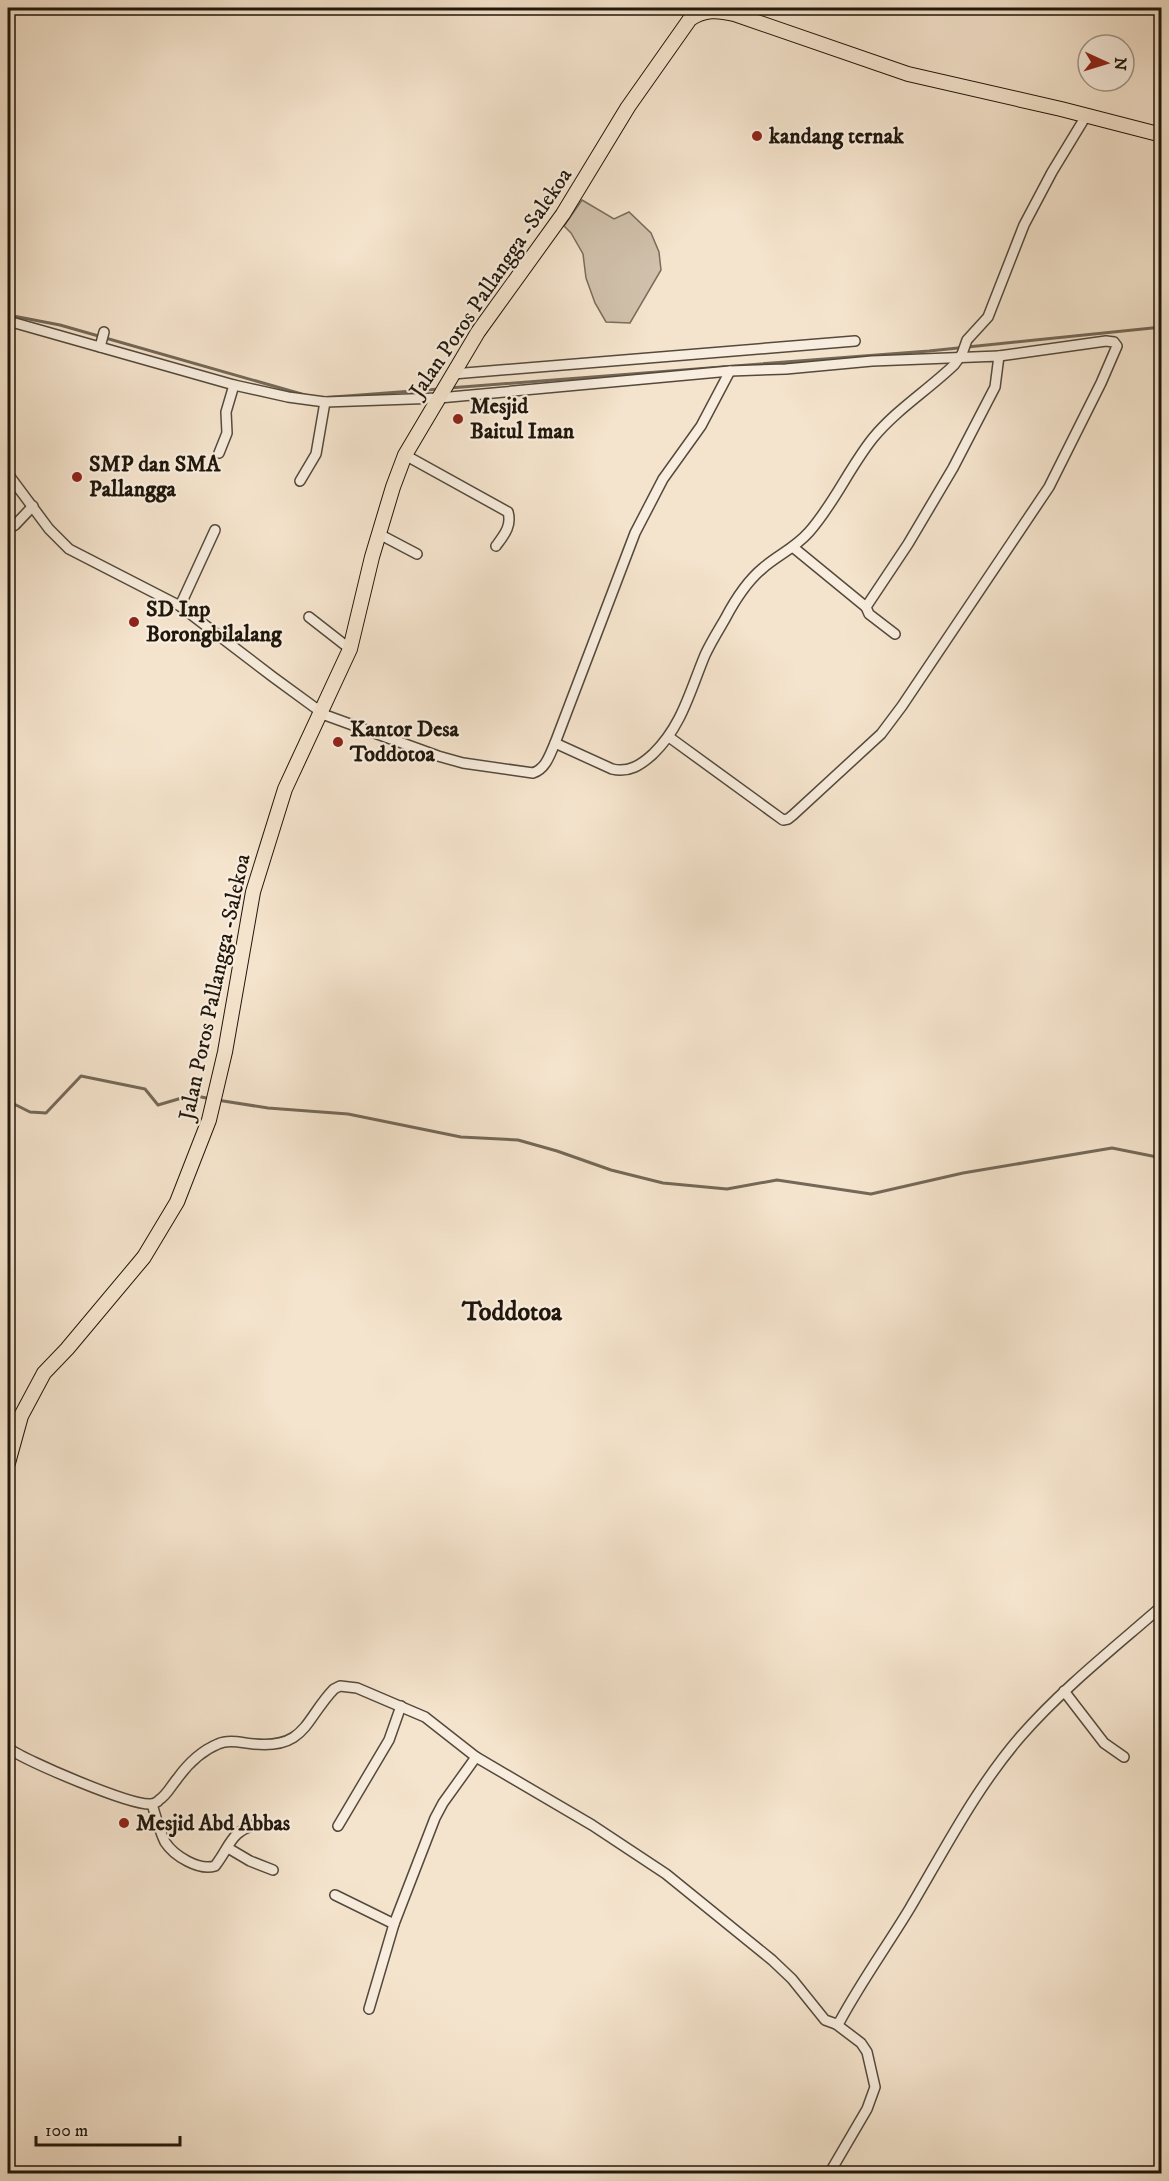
<svg xmlns="http://www.w3.org/2000/svg" width="1169" height="2181" font-family="'IM FELL DW Pica',serif">
<style>
.green{fill:#d1c1ac;stroke:#786c5c;stroke-width:1.5}
.lines{fill:none;stroke-linecap:round;stroke-linejoin:round}
.stream{stroke:#746858;stroke-width:3}
.minor-casing{stroke:#544a3c;stroke-width:12}
.primary-casing{stroke:#1f160b;stroke-width:16}
.minor{stroke:#f8edde;stroke-width:9}
.primary{stroke:#f5e4cd;stroke-width:14}
.poi-dot{fill:#8f2418;stroke:#f8edde;stroke-width:2}
.labels{text-anchor:middle;dominant-baseline:central;stroke-width:4.5;stroke-linejoin:round;paint-order:stroke}
.poi-label{font-size:22px;font-weight:bold;fill:#1f160b;stroke:#f8edde;text-anchor:start}
.street-label{font-size:22px;fill:#1f160b;stroke:#f8edde}
.quarter-label{font-size:26px;font-weight:bold;fill:#1f160b;stroke:#f8edde}
</style>
<rect width="100%" height="100%" fill="#f5e4cd"/>
<filter id="stains"><feTurbulence type="fractalNoise" baseFrequency=".00333" numOctaves="4"/><feColorMatrix values="0 0 0 0 .2 0 0 0 0 .09 0 0 0 0 .02 0 0 0 .5 -.17"/></filter>
<radialGradient id="worn" r=".72"><stop offset=".6" stop-color="#630" stop-opacity="0"/><stop offset="1" stop-color="#630" stop-opacity=".3"/></radialGradient>
<polygon class="green" points="582,200 614,219 629,212 651,233 659,252 661,270 630,323 606,322 595,303 586,278 583,254 571,233 564,226"/>
<g class="lines">
<g class="stream">
<polyline points="8,315 60,325 305,395"/>
<polyline points="449,388 929,351 1162,327"/>
<polyline points="320,398 439,389"/>
<polyline points="217,1100 268,1108 348,1114 461,1137 518,1140 557,1151 611,1170 663,1183 727,1189 777,1180 871,1194 963,1173 1112,1148 1162,1158"/>
<polyline points="8,1101 30,1112 46,1113 81,1076 145,1089 158,1105 192,1095 211,1099"/>
</g>
<defs>
<g id="minor">
<polyline points="8,321 234,385 288,397 325,402 439,398 730,371 786,369 872,361 999,356 995,387 953,468 908,544 866,607 869,614 895,634"/>
<polyline points="100,347 104,332"/>
<polyline points="453,374 855,341"/>
<polyline points="219,453 227,433 226,412 234,385"/>
<path d="M 405,455 L 508,512 C 512,526 504,535 496,546"/>
<path d="M 8,474 L 49,529 L 69,549 L 180,606 L 273,677 L 325,715 L 438,756 L 463,763 L 533,773 C 546,769 550,754 555,743 L 635,533 L 663,479 L 701,426 L 730,371"/>
<polyline points="300,481 316,454 325,402"/>
<polyline points="8,529 15,525 33,506"/>
<polyline points="379,534 417,554"/>
<polyline points="794,548 866,607"/>
<polyline points="180,606 215,530"/>
<polyline points="309,617 350,649"/>
<polyline points="669,737 783,820 788,819 793,815 881,734 902,706 1049,487 1101,383 1117,346 1114,342 1106,341 999,356"/>
<path d="M 555,743 L 612,769 C 629,773 641,765 653,754 C 682,726 690,691 705,655 C 711,642 718,631 725,619 C 735,600 746,582 763,568 C 778,555 795,548 809,532 C 834,504 849,468 873,438 C 896,410 928,390 954,365 L 962,354 L 967,340 L 988,317 L 1024,225 L 1052,172 L 1086,116"/>
<polyline points="1064,1691 1104,1743 1124,1757"/>
<path d="M 8,1748 C 26,1761 131,1806 151,1804 C 153,1804 158,1802 159,1800 C 167,1795 171,1786 177,1779 C 187,1765 201,1751 218,1744 C 229,1739 242,1743 254,1744 C 306,1749 305,1719 334,1689 L 340,1686 L 357,1688 L 425,1717 L 476,1757 L 592,1825 L 666,1874 L 772,1960 L 792,1979 L 825,2020 L 836,2024 L 840,2021 C 861,1982 887,1946 910,1908 C 945,1849 976,1788 1021,1736 C 1063,1688 1114,1648 1162,1606"/>
<path d="M 152,1804 C 156,1817 159,1830 165,1842 C 174,1856 199,1871 215,1866 C 232,1844 229,1832 258,1824"/>
<polyline points="338,1826 389,1740 401,1706"/>
<polyline points="228,1848 250,1861 273,1870"/>
<polyline points="335,1895 394,1924"/>
<polyline points="369,2009 394,1924 435,1818 443,1803 476,1757"/>
<polyline points="829,2174 867,2109 875,2087 867,2052 861,2043 836,2024"/>
</g>
<path id="primary" d="M 8,1463 L 21,1416 L 44,1373 L 67,1349 L 144,1257 L 177,1202 L 209,1120 L 225,1052 L 253,892 L 285,789 L 350,649 L 372,557 L 393,487 L 405,455 L 478,332 L 563,214 L 628,107 L 690,19 C 704,9 718,10 734,14 L 908,74 L 1061,109 L 1162,135"/>
</defs>
<use href="#minor" class="minor-casing"/>
<use href="#primary" class="primary-casing"/>
<use href="#minor" class="minor"/>
<use href="#primary" class="primary"/>
</g>
<g class="poi-dot">
<circle cx="757" cy="136" r="6"/>
<circle cx="458" cy="419" r="6"/>
<circle cx="77" cy="477" r="6"/>
<circle cx="134" cy="622" r="6"/>
<circle cx="338" cy="742" r="6"/>
<circle cx="124" cy="1823" r="6"/>
</g>
<g class="labels">
<g class="poi-label">
<text x="769" y="136">kandang ternak</text>
<text x="470" y="406">Mesjid<tspan x="470" dy="25">Baitul Iman</tspan></text>
<text x="89" y="464">SMP dan SMA<tspan x="89" dy="25">Pallangga</tspan></text>
<text x="146" y="609">SD Inp<tspan x="146" dy="25">Borongbilalang</tspan></text>
<text x="350" y="729">Kantor Desa<tspan x="350" dy="25">Toddotoa</tspan></text>
<text x="136" y="1823">Mesjid Abd Abbas</text>
</g>
<g class="street-label">
<text transform="translate(491 283) rotate(-56)">Jalan Poros Pallangga -Salekoa</text>
<text transform="translate(215 987) rotate(-78)">Jalan Poros Pallangga -Salekoa</text>
</g>
<g class="quarter-label">
<text x="512" y="1312">Toddotoa</text>
</g>
</g>
<rect width="1169" height="2181" fill="none" stroke="#f5e4cd" stroke-width="30"/>
<rect x="9" y="9" width="1151" height="2163" fill="none" stroke="#1f160b" stroke-width="3"/>
<rect x="15" y="15" width="1139" height="2151" fill="none" stroke="#1f160b" stroke-width="1.5"/>
<g transform="translate(1106 63) rotate(94)"><circle r="28" fill="#f8edde" stroke="#a1978a" stroke-width="1.5"/>
<path d="M0-4.5L10 22L0 15L-10 22Z" fill="#8f2418"/>
<text y="-9" font-size="16" font-weight="bold" text-anchor="middle" fill="#1f160b">N</text>
</g>
<path d="M36 2136v9h144v-9" fill="none" stroke="#1f160b" stroke-width="3"/>
<text x="45" y="2136" font-size="18" fill="#1f160b" stroke="#f8edde" stroke-width="4.5" paint-order="stroke">100 m</text>
<rect width="100%" height="100%" filter="url(#stains)"/>
<rect width="100%" height="100%" fill="url(#worn)"/>
</svg>
